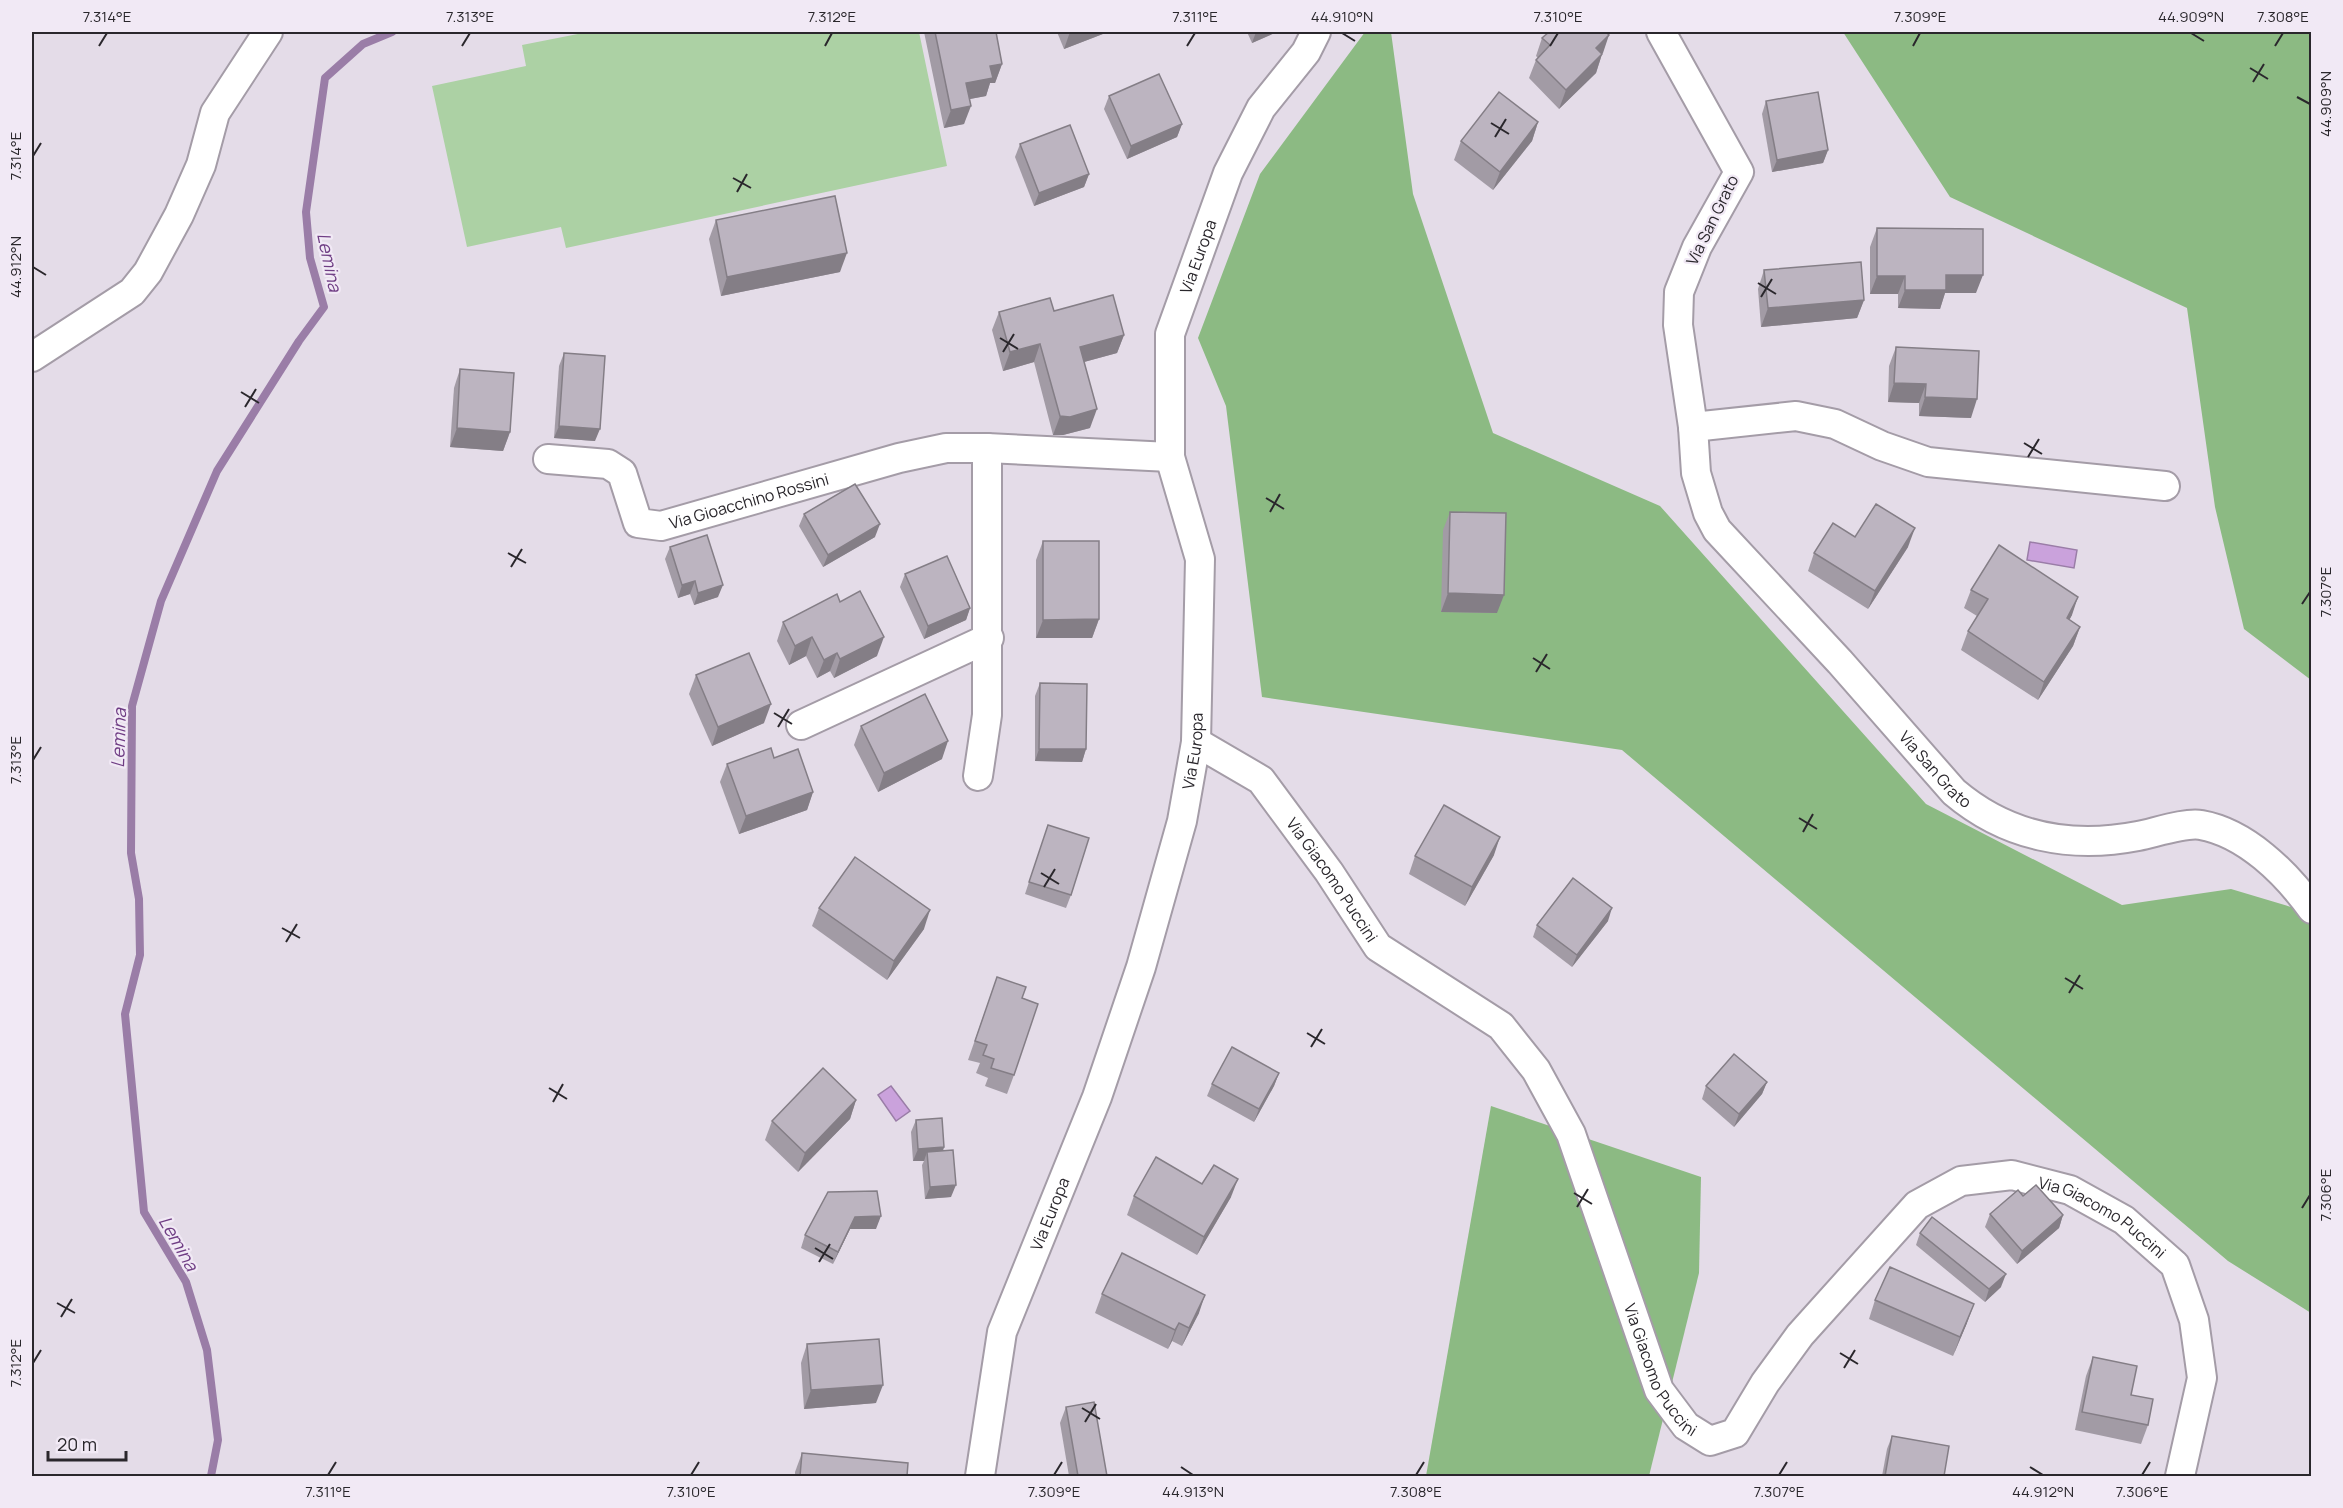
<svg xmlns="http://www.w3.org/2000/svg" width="2343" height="1508" font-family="Manrope,sans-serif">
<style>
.green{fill:#acd1a4}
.forest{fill:#8cba83}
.water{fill:#caa2dc;stroke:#9a7da7;stroke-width:1.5}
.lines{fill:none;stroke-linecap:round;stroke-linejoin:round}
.stream{stroke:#9a7da7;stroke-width:8}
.minor-casing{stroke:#a49ca7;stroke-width:32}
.minor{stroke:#fff;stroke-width:28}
.wall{fill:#a29ba5}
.shaded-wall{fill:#847e86}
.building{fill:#bcb4c0;stroke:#847e86;stroke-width:1.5}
.ticks{fill:none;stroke:#2a272c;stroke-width:2}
.labels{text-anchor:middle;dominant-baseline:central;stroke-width:4.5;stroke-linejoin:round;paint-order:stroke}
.street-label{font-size:16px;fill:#2a272c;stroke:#f1e9f5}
.water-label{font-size:18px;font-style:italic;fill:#6f3d84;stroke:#f1e9f5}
.neatline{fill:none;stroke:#2a272c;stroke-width:2}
.ticks-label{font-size:15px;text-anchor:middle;fill:#2a272c}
</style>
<rect width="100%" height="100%" fill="#e4dce8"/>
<polygon class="green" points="588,32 919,32 947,166 566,248 561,227 467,247 432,86 526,66 522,45"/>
<g class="forest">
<polygon points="1365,32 1391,32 1413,194 1493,433 1660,506 1926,804 2122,905 2231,889 2311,913 2311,1313 2228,1261 1622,750 1262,697 1226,406 1198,338 1260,174"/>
<polygon points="1843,32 2311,32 2311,680 2244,629 2215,507 2187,308 1950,197"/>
<polygon points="1491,1106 1701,1177 1699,1273 1649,1476 1426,1476"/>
</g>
<g class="water">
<polygon points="2030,542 2077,550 2074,568 2027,560"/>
<polygon points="891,1086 910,1111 896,1121 878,1095"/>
</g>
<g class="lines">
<polyline class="stream" points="211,1476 218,1440 207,1350 186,1282 144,1212 125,1014 140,955 139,899 131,853 132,706 161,601 217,471 299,341 324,307 310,258 306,212 325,78 363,44 392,32"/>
<defs>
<g id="minor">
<path id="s1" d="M 1661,32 L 1739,172 L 1697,247 L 1679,292 L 1678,325 L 1693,427 L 1696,473 L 1708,513 L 1717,530 L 1840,662 L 1954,792 C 2007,837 2071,849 2138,836 C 2154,833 2186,822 2201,825 C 2246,833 2286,873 2312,909"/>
<polyline points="32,357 132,292 148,272 179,215 201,165 215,113 268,32"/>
<polyline points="1693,427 1796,416 1835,424 1882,446 1928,462 2165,486"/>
<path id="s2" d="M 548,459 L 608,464 L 622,473 L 638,523 L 661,526 L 899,458 L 946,448 L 987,448 L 1170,457"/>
<polyline points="801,725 989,638"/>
<path id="s3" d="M 1196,742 L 1261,780 L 1329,872 L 1378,947 L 1501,1026 L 1536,1070 L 1571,1134 L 1659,1390 L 1686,1426 L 1710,1441 L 1735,1433 L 1765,1383 L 1800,1335 L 1917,1205 L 1961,1181 L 2012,1175 L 2070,1190 L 2124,1220 L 2175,1265 L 2194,1320 L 2202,1378 L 2180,1476"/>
<polyline points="978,776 987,715 987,448"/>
<path id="s4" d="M 980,1476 L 1002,1332 L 1097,1097 L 1141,967 L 1182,821 L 1196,742 L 1200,559 L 1170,457 L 1170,334 L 1228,173 L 1261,108 L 1306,52 L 1316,32"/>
</g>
</defs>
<use href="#minor" class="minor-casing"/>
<use href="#minor" class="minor"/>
</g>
<g class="wall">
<polygon points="924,32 996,32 1002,64 995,83 990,83 986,96 970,99 964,124 944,128"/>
<polygon points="1057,32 1108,32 1064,49"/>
<polygon points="1247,32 1277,32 1252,43"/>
<polygon points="1542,38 1602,54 1596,73 1559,109 1529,78 1536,60 1538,58 1536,56"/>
<polygon points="1109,96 1182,124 1177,137 1127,159 1104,109"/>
<polygon points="1766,101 1828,150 1823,163 1772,172 1762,114"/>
<polygon points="1538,122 1532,141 1493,190 1454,160 1461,141"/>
<polygon points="1020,144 1089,174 1084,187 1034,206 1015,157"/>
<polygon points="716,220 840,272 721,296 709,239"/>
<polygon points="1877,228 1976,293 1945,293 1940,309 1898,308 1898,294 1870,294 1870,247"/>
<polygon points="1764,270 1864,300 1857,318 1761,327 1758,289"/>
<polygon points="1054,311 1124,335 1117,353 1084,362 1090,428 1063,435 1053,435 1034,362 1003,371 992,330 999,312"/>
<polygon points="1896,347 1971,418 1919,416 1919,403 1888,402 1889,366"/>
<polygon points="564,353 595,441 554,438 559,366"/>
<polygon points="460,369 510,432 503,451 450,447 454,388"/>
<polygon points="1450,512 1497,613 1441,612 1443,530"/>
<polygon points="804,514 875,537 823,567 799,526"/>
<polygon points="1043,541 1099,619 1092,638 1036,638 1036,560"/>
<polygon points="670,547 718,597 694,605 690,594 678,598 665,559"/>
<polygon points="1908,547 1868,609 1808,571 1814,553"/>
<polygon points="905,574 970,608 966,620 924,639 900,587"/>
<polygon points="1971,590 2072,615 2069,620 2080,627 2073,646 2038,700 1961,650 1968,631 1977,616 1964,608"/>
<polygon points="840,602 877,656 834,678 830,671 817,678 806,656 789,665 777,641 783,622"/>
<polygon points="696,675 764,723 712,746 689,694"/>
<polygon points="1040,683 1086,749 1082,762 1035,761 1035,696"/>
<polygon points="861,726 942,759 878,792 854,745"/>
<polygon points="774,758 813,792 807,810 739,834 720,782 727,764"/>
<polygon points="1048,825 1071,895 1066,908 1025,894"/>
<polygon points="1494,855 1465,906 1409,874 1415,856"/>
<polygon points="819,908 924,929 887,980 812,926"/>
<polygon points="1608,921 1572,967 1533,937 1537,925"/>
<polygon points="997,977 1022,998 1014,1075 1007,1094 985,1086 988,1078 976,1073 980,1063 968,1060"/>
<polygon points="1279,1073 1274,1086 1254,1122 1207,1096 1212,1084"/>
<polygon points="1767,1082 1762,1094 1734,1127 1702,1099 1706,1086"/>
<polygon points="856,1100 850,1119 798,1172 765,1140 772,1121"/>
<polygon points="916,1120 944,1147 943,1151 951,1197 925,1199 922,1165 924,1161 913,1161 911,1132"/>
<polygon points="1202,1184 1231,1197 1197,1255 1127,1215 1134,1196"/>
<polygon points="828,1192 876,1229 850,1229 833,1264 801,1248 805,1235"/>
<polygon points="2023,1196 2063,1215 2059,1228 2017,1264 1985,1227 1990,1214"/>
<polygon points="1920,1233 2001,1287 1985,1302 1916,1245"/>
<polygon points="1102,1294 1199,1313 1182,1346 1172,1341 1168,1349 1095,1313"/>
<polygon points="1875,1300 1967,1323 1953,1356 1869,1319"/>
<polygon points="807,1344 876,1403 804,1409 801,1363"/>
<polygon points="2093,1357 2131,1395 2148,1425 2141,1444 2075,1430 2086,1376"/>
<polygon points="1066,1407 1107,1476 1069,1476 1060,1423"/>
<polygon points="1892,1436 1944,1476 1882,1476 1887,1449"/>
<polygon points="802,1453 907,1476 795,1476 795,1472"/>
</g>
<g class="shaded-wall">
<polygon points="1070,32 1108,32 1064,49"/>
<polygon points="1256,32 1277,32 1252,43"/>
<polygon points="1609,35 1603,53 1589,66 1596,48"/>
<polygon points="1602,54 1596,73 1559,109 1566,90"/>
<polygon points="1002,64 995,83 990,83 986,96 959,101 966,83 990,66"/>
<polygon points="971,106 964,124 944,128 951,110"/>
<polygon points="1538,122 1532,141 1493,190 1500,172"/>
<polygon points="1182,124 1177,137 1127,159 1131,146"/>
<polygon points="1828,150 1823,163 1772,172 1777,160"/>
<polygon points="1089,174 1084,187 1034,206 1039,193"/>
<polygon points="847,253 840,272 721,296 727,277"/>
<polygon points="1946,275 1983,275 1976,293 1945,293 1940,309 1898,308 1905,290"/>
<polygon points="1877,276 1905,276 1898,294 1870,294"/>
<polygon points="1864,300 1857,318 1761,327 1768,308"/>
<polygon points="1124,335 1117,353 1073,365 1080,347"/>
<polygon points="1040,344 1034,362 1003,371 1010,352"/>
<polygon points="1894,383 1926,384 1919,403 1888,402"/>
<polygon points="1925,397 1977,399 1971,418 1919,416"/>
<polygon points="1097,409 1090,428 1063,435 1053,435 1060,416"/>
<polygon points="559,426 600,429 595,441 554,438"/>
<polygon points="457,428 510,432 503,451 450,447"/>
<polygon points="880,524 875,537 823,567 828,555"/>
<polygon points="1915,528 1908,547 1868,609 1875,591"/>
<polygon points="695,581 690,594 678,598 682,585"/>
<polygon points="723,585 718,597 694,605 698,593"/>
<polygon points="1448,593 1504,595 1497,613 1441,612"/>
<polygon points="2078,597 2072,615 2060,637 2067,618"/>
<polygon points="970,608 966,620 924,639 928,626"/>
<polygon points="1099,619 1092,638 1036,638 1043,620"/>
<polygon points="2080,627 2073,646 2038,700 2044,682"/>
<polygon points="812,637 806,656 789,665 795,646"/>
<polygon points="884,637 877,656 834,678 840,659"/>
<polygon points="837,653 830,671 817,678 824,660"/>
<polygon points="771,704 764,723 712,746 718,727"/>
<polygon points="948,741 942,759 878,792 884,773"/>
<polygon points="1039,749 1086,749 1082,762 1035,761"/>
<polygon points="813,792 807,810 739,834 746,816"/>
<polygon points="1500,837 1494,855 1465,906 1472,887"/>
<polygon points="1612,908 1608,921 1572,967 1577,955"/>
<polygon points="930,910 924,929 887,980 894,961"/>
<polygon points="1279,1073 1274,1086 1254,1122 1259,1109"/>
<polygon points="1767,1082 1762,1094 1734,1127 1739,1114"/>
<polygon points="856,1100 850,1119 798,1172 805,1153"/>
<polygon points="944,1147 940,1159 927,1152 924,1161 913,1161 918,1149"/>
<polygon points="1238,1179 1231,1197 1197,1255 1204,1237"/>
<polygon points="956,1185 951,1197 925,1199 930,1187"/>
<polygon points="2063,1215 2059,1228 2017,1264 2022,1251"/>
<polygon points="881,1216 876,1229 850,1229 833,1264 838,1252 855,1217"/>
<polygon points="2006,1274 2001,1287 1985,1302 1989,1289"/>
<polygon points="1205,1295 1199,1313 1182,1346 1189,1328"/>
<polygon points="1974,1304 1967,1323 1953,1356 1960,1337"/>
<polygon points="1179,1323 1172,1341 1168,1349 1175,1330"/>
<polygon points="883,1385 876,1403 804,1409 811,1390"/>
</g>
<g class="building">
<polygon points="935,32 996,32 1002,64 990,66 993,78 966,83 971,106 951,110"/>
<polygon points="1549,32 1606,32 1609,35 1596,48 1602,54 1566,90 1536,60 1550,45 1542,38"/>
<polygon points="1159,74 1182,124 1131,146 1109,96"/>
<polygon points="1499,92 1538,122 1500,172 1461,141"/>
<polygon points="1818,92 1828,150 1777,160 1766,101"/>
<polygon points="1070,125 1089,174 1039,193 1020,144"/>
<polygon points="835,196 847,253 727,277 716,220"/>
<polygon points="1877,228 1983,229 1983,275 1946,275 1946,290 1905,290 1905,276 1877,276"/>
<polygon points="1861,262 1864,300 1768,308 1764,270"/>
<polygon points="1113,295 1124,335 1080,347 1097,409 1070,417 1060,416 1040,344 1010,352 999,312 1050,298 1054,311"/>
<polygon points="1896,347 1979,351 1977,399 1925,397 1926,384 1894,383"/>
<polygon points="564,353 605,356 600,429 559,426"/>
<polygon points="460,369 514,373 510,432 457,428"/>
<polygon points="855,484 880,524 828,555 804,514"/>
<polygon points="1876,504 1915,528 1875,591 1814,553 1833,523 1855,537"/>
<polygon points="1450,512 1506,513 1504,595 1448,593"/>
<polygon points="707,535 723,585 698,593 695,581 682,585 670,547"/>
<polygon points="1043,541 1099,541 1099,619 1043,620"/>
<polygon points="1999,545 2078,597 2067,618 2080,627 2044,682 1968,631 1988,599 1971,590"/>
<polygon points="947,556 970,608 928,626 905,574"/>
<polygon points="860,591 884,637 840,659 837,653 824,660 812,637 795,646 783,622 837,594 840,602"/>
<polygon points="749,653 771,704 718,727 696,675"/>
<polygon points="1040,683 1087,684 1086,749 1039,749"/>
<polygon points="925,694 948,741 884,773 861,726"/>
<polygon points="771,748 774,758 798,749 813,792 746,816 727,764"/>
<polygon points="1444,805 1500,837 1472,887 1415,856"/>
<polygon points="1048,825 1089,838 1071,895 1029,882"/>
<polygon points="855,857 930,910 894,961 819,908"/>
<polygon points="1573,878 1612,908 1577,955 1537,925"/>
<polygon points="997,977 1026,987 1022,998 1038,1004 1014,1075 991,1068 994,1059 983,1055 987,1045 975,1041"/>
<polygon points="1232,1047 1279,1073 1259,1109 1212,1084"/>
<polygon points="1734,1054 1767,1082 1739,1114 1706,1086"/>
<polygon points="823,1068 856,1100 805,1153 772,1121"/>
<polygon points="942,1118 944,1147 918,1149 916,1120"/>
<polygon points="953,1150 956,1185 930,1187 927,1152"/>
<polygon points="1156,1157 1202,1184 1214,1165 1238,1179 1204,1237 1134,1196"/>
<polygon points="2036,1185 2063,1215 2022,1251 1990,1214 2018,1190 2023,1196"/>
<polygon points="877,1191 881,1216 855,1217 838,1252 805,1235 828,1192"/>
<polygon points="1932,1217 2006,1274 1989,1289 1920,1233"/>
<polygon points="1122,1253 1205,1295 1189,1328 1179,1323 1175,1330 1102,1294"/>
<polygon points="1890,1267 1974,1304 1960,1337 1875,1300"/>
<polygon points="879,1339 883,1385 811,1390 807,1344"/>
<polygon points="2093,1357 2137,1366 2131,1395 2153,1399 2148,1425 2082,1412"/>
<polygon points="1094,1402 1107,1476 1078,1476 1066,1407"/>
<polygon points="1892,1436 1949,1446 1944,1476 1885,1476"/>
<polygon points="802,1453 908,1463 907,1476 800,1476"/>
</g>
<path class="ticks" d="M 1342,33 L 1355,41M 2191,33 L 2204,41M 99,46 L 107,33M 462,46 L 470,33M 825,46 L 832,33M 1187,46 L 1195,33M 1550,46 L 1558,33M 1913,46 L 1920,33M 2275,46 L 2283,33M 2250,68 L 2268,79M 2253,82 L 2264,64M 2297,97 L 2310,104M 1491,123 L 1509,134M 1495,137 L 1506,119M 33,156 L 41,143M 733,178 L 751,188M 737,192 L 747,174M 33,267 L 46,275M 1758,283 L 1776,294M 1761,297 L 1772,279M 1000,338 L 1018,349M 1003,352 L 1014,334M 241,392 L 259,403M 245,407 L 256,389M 2024,443 L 2042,454M 2028,457 L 2039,439M 1266,498 L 1284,509M 1270,512 L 1280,494M 508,553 L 526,563M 511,567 L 522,549M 2302,604 L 2310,592M 1533,658 L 1550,669M 1536,672 L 1547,654M 774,713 L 792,724M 778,727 L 789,709M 33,760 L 41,747M 1799,818 L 1817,829M 1803,832 L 1813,814M 1041,873 L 1059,884M 1044,887 L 1055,869M 282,928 L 300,938M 286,942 L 297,924M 2065,978 L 2083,989M 2069,993 L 2080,975M 1307,1033 L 1325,1044M 1311,1047 L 1322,1029M 549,1088 L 567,1099M 553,1102 L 563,1084M 1574,1193 L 1592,1204M 1577,1207 L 1588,1189M 2302,1208 L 2310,1195M 815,1248 L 833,1259M 819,1262 L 830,1244M 57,1303 L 75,1313M 61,1317 L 72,1299M 1840,1353 L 1858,1364M 33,1363 L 41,1350M 1844,1368 L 1855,1350M 1082,1408 L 1100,1419M 1085,1422 L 1096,1404M 1181,1467 L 1193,1475M 2030,1467 L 2043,1475M 328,1475 L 336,1462M 691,1475 L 699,1462M 1054,1475 L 1062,1462M 1416,1475 L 1424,1462M 1779,1475 L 1787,1462M 2142,1475 L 2150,1462"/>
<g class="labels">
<g class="street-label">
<text transform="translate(1712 220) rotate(-64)">Via San Grato</text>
<text stroke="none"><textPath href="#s4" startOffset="1263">Via Europa</textPath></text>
<text stroke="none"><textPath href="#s2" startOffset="244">Via Gioacchino Rossini</textPath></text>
<text stroke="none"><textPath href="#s4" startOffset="759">Via Europa</textPath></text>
<text stroke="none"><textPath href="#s1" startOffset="862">Via San Grato</textPath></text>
<text stroke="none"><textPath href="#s3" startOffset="198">Via Giacomo Puccini</textPath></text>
<text stroke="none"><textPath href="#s4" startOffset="273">Via Europa</textPath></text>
<text stroke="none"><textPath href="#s3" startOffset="1420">Via Giacomo Puccini</textPath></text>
<text stroke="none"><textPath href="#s3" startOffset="808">Via Giacomo Puccini</textPath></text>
</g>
<g class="water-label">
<text transform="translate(330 262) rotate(78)">Lemina</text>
<text transform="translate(118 738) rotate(-88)">Lemina</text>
<text transform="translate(179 1243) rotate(60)">Lemina</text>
</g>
</g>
<rect width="2343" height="1508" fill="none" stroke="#f1e9f5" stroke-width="66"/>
<path d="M48 1451v9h78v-9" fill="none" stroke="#2a272c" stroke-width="3"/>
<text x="57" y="1451" font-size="18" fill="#2a272c" stroke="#f1e9f5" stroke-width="4.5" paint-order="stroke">20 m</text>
<rect x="33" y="33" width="2277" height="1442" class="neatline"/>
<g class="ticks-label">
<text x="107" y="22">7.314°E</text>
<text x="470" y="22">7.313°E</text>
<text x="832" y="22">7.312°E</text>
<text x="1195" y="22">7.311°E</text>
<text x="1342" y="22">44.910°N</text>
<text x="1558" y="22">7.310°E</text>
<text x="1920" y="22">7.309°E</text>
<text x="2191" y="22">44.909°N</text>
<text x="2283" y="22">7.308°E</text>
<text transform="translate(2326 104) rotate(-90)" y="5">44.909°N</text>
<text transform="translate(16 156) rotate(-90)" y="5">7.314°E</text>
<text transform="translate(16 267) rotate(-90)" y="5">44.912°N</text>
<text transform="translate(2326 592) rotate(-90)" y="5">7.307°E</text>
<text transform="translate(16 760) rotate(-90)" y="5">7.313°E</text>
<text transform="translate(2326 1195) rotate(-90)" y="5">7.306°E</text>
<text transform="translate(16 1363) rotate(-90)" y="5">7.312°E</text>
<text x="328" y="1497">7.311°E</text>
<text x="691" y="1497">7.310°E</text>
<text x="1054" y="1497">7.309°E</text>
<text x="1193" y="1497">44.913°N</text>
<text x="1416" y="1497">7.308°E</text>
<text x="1779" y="1497">7.307°E</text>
<text x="2043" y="1497">44.912°N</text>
<text x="2142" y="1497">7.306°E</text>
</g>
</svg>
